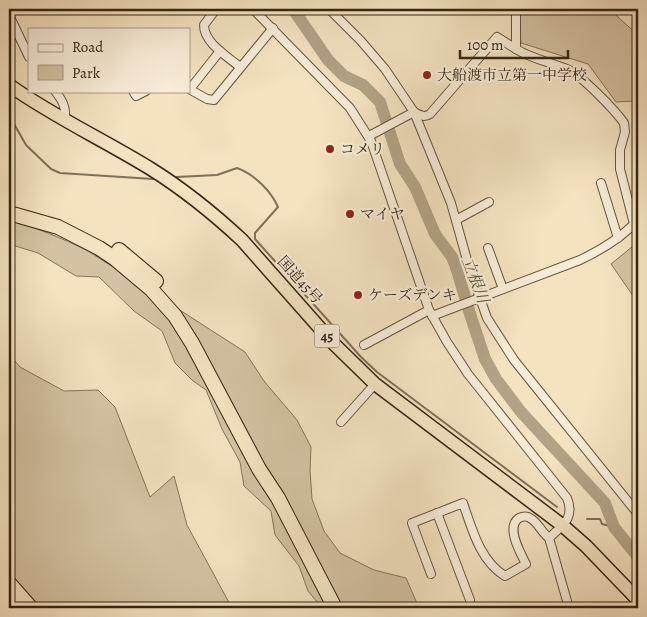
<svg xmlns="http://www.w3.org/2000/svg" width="647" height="617" font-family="Alegreya,'Noto Serif JP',serif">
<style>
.green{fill:#d4c2a3;stroke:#84745a}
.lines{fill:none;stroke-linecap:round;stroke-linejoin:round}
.stream{stroke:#817058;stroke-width:2}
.river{stroke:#b3a286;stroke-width:12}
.minor-casing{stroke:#65543e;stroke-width:10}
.trunk-casing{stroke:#352512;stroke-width:15}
.motorway-casing{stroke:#352512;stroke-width:16}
.minor{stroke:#f8ecd7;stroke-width:8}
.trunk{stroke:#f4e2c1;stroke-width:12}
.motorway{stroke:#f4e2c1;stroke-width:14}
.poi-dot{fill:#8f2418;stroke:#f8ecd7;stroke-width:2}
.labels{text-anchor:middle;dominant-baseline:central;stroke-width:4.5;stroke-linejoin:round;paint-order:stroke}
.shield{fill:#f8ecd7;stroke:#70614d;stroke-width:1}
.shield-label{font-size:14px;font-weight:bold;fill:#352512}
.poi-label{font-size:15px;fill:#352512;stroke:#f8ecd7;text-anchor:start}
.street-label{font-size:15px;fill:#352512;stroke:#f8ecd7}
.water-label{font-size:16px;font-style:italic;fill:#61513b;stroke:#f8ecd7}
</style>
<rect width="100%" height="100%" fill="#f4e2c1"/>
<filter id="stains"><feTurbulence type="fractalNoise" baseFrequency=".004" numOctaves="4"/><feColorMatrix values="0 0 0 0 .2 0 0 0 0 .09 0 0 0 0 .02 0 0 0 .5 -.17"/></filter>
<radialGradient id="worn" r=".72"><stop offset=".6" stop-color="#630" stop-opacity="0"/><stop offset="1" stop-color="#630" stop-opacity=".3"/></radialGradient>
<g class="green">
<polygon points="517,9 609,9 638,35 638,101 616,102 588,64 521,43"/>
<path d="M 9,200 L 12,201 L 9,220 C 37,228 62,238 88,251 L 245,352 L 264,381 L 297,420 L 311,447 L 310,470 L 312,499 L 324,531 L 340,553 L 374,570 L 406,578 L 419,608 L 322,608 L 308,591 L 299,566 L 275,535 L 271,511 L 244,486 L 240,462 L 222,429 L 206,390 L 192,380 L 175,363 L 162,331 L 134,311 L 99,277 L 76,276 L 38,253 L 9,244 Z"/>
<polygon points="638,242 638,303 611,264"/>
<polygon points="9,354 20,367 64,391 98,390 115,407 150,497 174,476 187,525 232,608 9,608"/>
</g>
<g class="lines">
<g class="stream">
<polyline points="9,115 26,145 51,169 60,173 153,179"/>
<path d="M 176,177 L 217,175 L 237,168 C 254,174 271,191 278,207 L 255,233 L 255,239 L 361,357 L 377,372 L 557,507"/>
<polyline points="587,519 600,519 602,524 614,527"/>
</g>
<polyline class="river" points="293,9 328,60 344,76 363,85 380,102 400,164 415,187 435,234 452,257 456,267 471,317 485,359 496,379 521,412 605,503 614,527 638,557"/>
<defs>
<g id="minor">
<path d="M 216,9 L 204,25 C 204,43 227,56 240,67"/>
<path d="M 253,9 L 350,108 L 371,141 L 429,310 L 447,342 L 468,374 L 567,498 C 575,518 563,525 549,538 L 569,608"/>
<polyline points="329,9 361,41 385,69 414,112 451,203 469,267 487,318 514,360 638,514"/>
<polyline points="9,15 29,57"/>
<path d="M 516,49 C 532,59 550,62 567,69 C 582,76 614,109 624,123 L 625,132 L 620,150 L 620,169 L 634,224"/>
<polyline points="189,89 207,99 214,100 273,28"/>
<polyline points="190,89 220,51"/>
<path d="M 55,91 C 63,101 66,107 65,120"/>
<polyline points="133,91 136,96 146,91"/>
<path d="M 414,112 C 420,115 424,118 430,114 L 497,37 L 516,49 L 516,9"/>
<polyline points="369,136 414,112"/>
<polyline points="601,183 618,238"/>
<polyline points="456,220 489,202"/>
<polyline points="488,248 503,289"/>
<path d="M 432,316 L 580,260 C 601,250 621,238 637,221"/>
<polyline points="364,345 429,310"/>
<polyline points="341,422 375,384"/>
<polyline points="437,513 470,600"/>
<path d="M 431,574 L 412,523 L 463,503 C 472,529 480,561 505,576 L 526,564 C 521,554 505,527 519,518 C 523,516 527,516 530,518 C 538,522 541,532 549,538"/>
</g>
<path id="trunk" d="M 9,85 C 54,117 104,140 151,169 C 183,189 214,214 242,240 L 333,343 L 375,384 L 562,525 L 586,546 L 638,600"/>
<g id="motorway">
<polyline points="9,213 58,227 99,248 114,258 152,290 175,316 192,343 259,469 278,498 335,608"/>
<polyline points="119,250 156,281"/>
<polyline points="9,583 31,608"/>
<polyline points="9,599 17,608"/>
</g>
</defs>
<use href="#minor" class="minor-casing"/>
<use href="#trunk" class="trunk-casing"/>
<use href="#motorway" class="motorway-casing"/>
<use href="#minor" class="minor"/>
<use href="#trunk" class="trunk"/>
<use href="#motorway" class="motorway"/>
</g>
<g class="poi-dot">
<circle cx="427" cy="75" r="5"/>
<circle cx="330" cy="149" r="5"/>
<circle cx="350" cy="214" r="5"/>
<circle cx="358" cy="295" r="5"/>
</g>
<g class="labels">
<rect class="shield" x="314.5" y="324.5" width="25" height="23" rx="4"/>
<g class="shield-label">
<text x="327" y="336">45</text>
</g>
<g class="poi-label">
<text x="437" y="75">大船渡市立第一中学校</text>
<text x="340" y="149">コメリ</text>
<text x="360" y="214">マイヤ</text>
<text x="368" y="295">ケーズデンキ</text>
</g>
<g class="street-label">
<text transform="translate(300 280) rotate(48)">国道45号</text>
</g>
<g class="water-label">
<text transform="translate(475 280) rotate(69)">立根川</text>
</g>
</g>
<rect width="647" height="617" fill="none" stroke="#f4e2c1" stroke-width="30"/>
<rect x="10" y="10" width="627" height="597" fill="none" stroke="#352512" stroke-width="2.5"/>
<rect x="15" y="15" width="617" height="587" fill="none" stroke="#352512"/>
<rect x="28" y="28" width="162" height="65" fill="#f8ecd7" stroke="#aa9c88"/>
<rect x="38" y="44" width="25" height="8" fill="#f8ecd7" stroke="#aa9c88"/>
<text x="72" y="52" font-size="15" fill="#352512">Road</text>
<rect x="38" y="65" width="25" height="15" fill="#d4c2a3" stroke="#aa9c88"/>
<text x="72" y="78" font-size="15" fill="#352512">Park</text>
<path d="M460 50v8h108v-8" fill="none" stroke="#352512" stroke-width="2.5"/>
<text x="467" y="50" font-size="15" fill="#352512" stroke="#f8ecd7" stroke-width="4" paint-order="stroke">100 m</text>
<rect width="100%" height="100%" filter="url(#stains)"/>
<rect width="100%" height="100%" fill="url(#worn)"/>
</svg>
